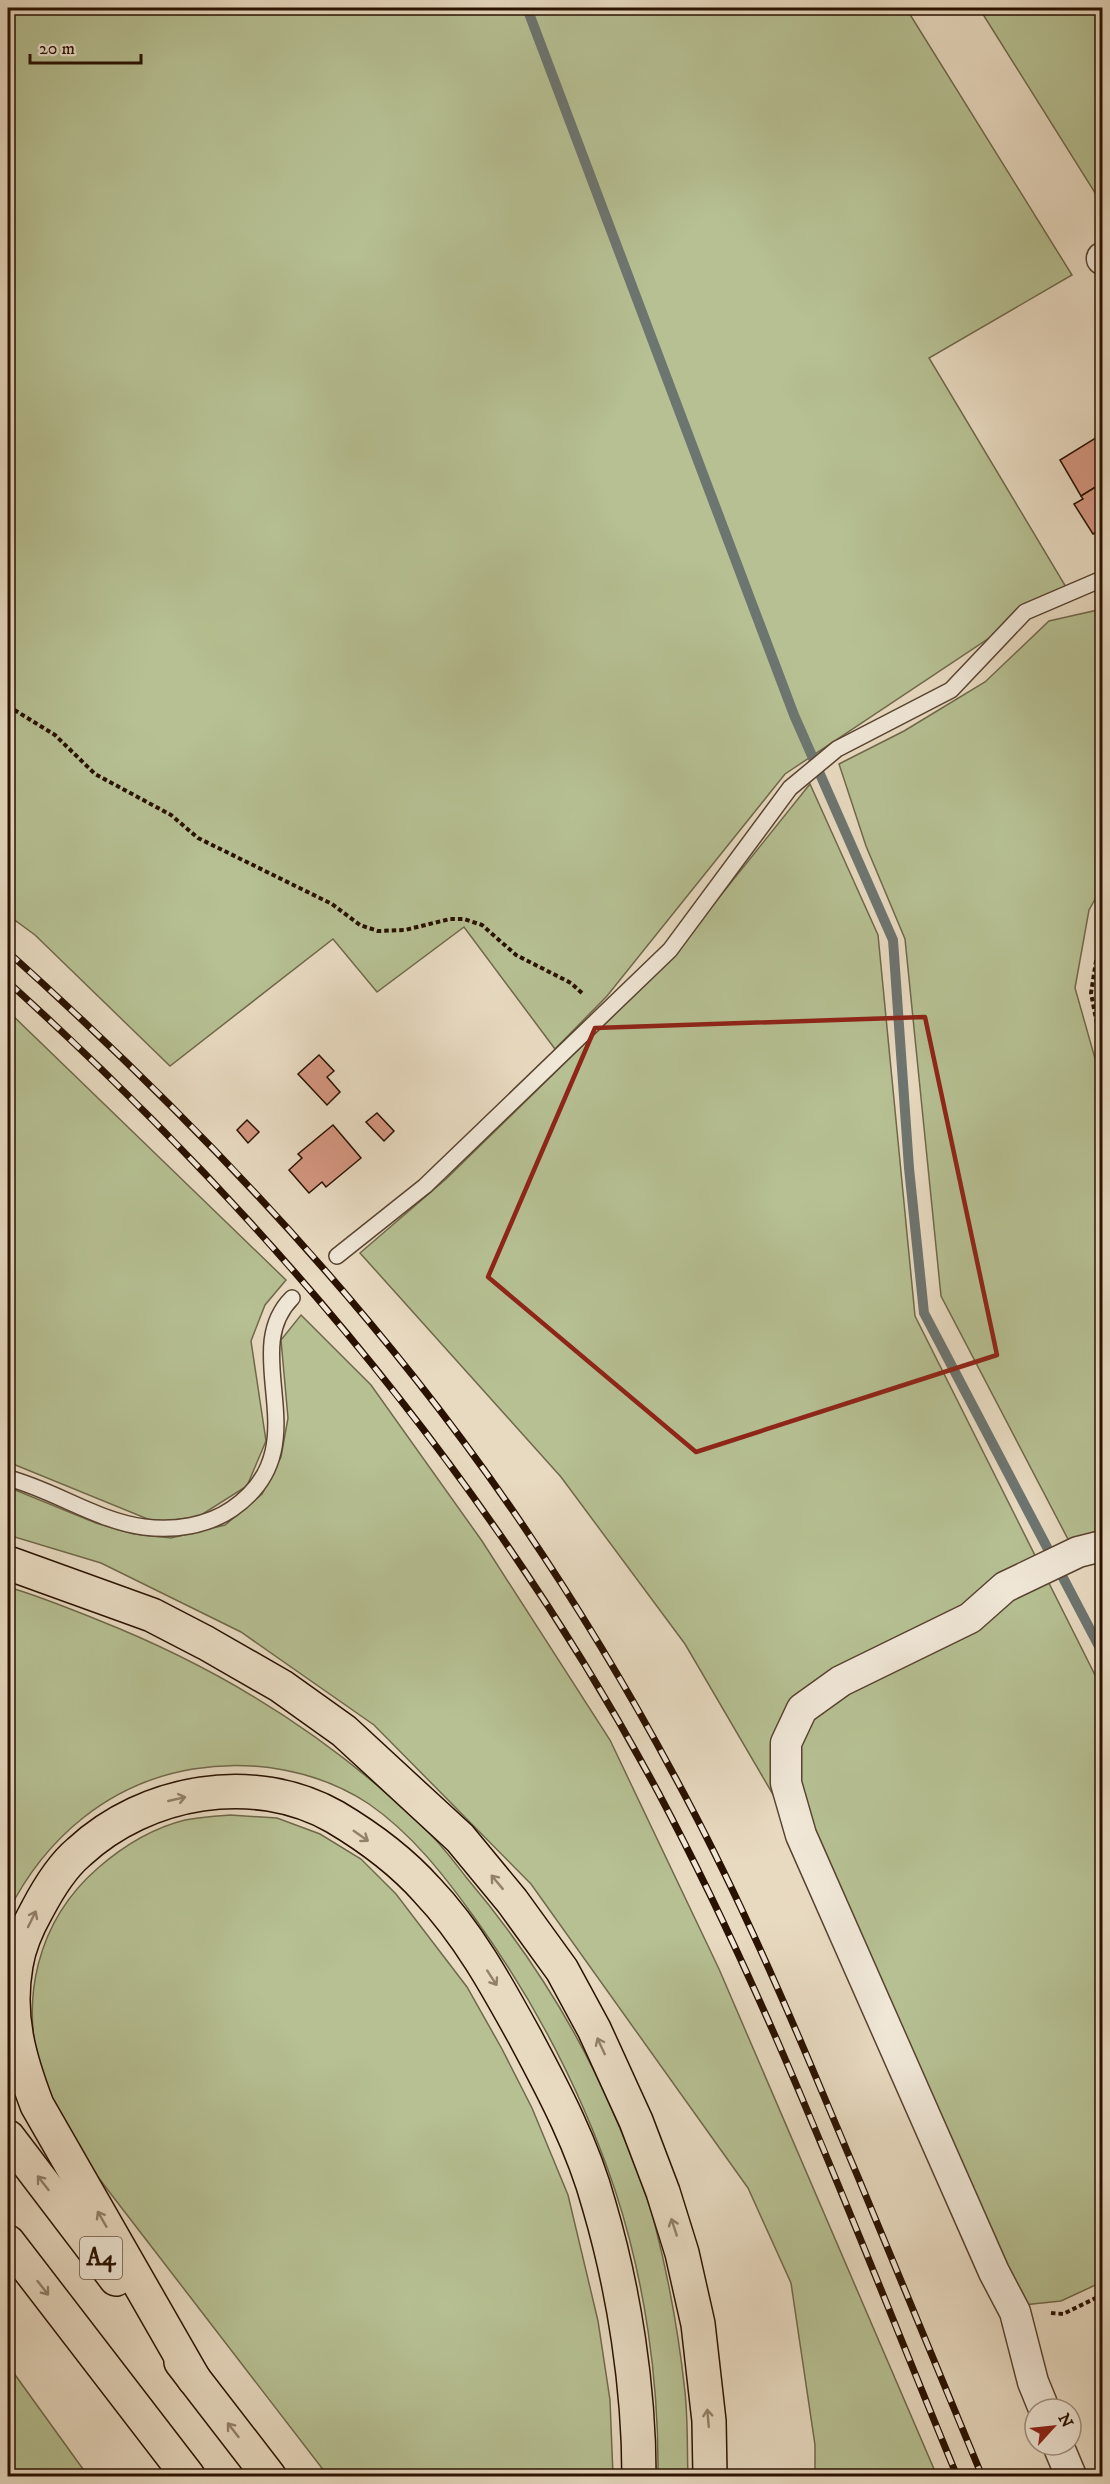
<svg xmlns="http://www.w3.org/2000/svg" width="1110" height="2484" font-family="'IM FELL DW Pica',serif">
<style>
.green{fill:#b6c093;stroke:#70684a;stroke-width:1.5}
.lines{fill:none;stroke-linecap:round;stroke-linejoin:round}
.stream{stroke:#6d7571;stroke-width:10}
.building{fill:#d49681;stroke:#291100;stroke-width:1.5}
.lane-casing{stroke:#594330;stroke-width:18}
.street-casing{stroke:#594330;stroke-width:33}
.highway-casing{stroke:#291100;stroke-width:36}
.path{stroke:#291100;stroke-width:4;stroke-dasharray:4.5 3;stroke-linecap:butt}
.lane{stroke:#f0e7d7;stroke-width:15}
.street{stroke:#f0e7d7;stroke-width:30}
.highway{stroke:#e8dac1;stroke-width:33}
.rail-casing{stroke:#291100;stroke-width:7}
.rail{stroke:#f0e7d7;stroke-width:4.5;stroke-dasharray:14;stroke-linecap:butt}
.oneway{stroke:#92806a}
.marked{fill:none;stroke:#8f2418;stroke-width:4.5;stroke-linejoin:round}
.labels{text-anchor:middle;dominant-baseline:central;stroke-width:4.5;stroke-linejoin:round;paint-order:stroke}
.shield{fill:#f0e7d7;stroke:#655140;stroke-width:1.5}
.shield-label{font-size:24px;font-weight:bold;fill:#291100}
</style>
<rect width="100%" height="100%" fill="#e8dac1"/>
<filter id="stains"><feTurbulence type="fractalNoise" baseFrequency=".00333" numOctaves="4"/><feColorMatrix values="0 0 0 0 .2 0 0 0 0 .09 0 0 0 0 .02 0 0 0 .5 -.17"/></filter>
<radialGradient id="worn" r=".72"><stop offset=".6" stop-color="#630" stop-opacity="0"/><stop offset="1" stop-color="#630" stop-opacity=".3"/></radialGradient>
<g class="green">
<polygon points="8,8 906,8 1072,275 929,358 1066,587 785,774 607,996 555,1049 464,927 377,992 333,939 170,1066 35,935 8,915"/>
<polygon points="979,8 1102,8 1102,204"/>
<polygon points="1102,609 1102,887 1089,910 1075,988 1102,1083 1102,1531 1070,1543 941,1296 905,939 866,846 839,764 904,731 985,682 1049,621"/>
<polygon points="810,784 878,935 915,1316 1102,1689 1102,2282 1061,2301 1014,2306 785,1815 685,1644 561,1477 360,1253 446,1179 664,966"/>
<polygon points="8,1011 286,1280 265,1305 251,1341 266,1441 247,1486 198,1517 155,1522 8,1462"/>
<polygon points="301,1315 371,1385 482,1541 610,1740 719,1969 937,2476 815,2476 815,2445 791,2283 748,2188 531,1884 374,1725 241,1632 101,1563 8,1535 8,1487 96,1523 134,1534 171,1538 225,1525 262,1494 281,1457 288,1418 281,1340"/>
<path d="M 8,1587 C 39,1596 68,1608 98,1620 C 222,1669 337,1741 431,1835 C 444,1848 455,1863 466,1877 C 526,1948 576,2026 613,2112 C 629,2149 645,2187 655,2225 C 669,2280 679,2336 685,2392 C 688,2420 687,2449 688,2476 L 658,2476 C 659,2381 645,2281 615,2190 C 582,2092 534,2000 474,1917 C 444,1875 411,1833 369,1804 C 318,1770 252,1759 193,1769 C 109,1783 45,1838 8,1912 Z"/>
<path d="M 230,1815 L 277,1818 L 320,1834 L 361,1859 L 396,1894 L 467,1987 L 502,2049 L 532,2108 L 568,2195 L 598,2321 L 610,2400 L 613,2476 L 328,2476 L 74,2146 C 62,2124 49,2101 42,2076 C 19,2000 37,1921 98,1868 C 122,1847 153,1828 185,1820 C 200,1817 216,1816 230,1815 Z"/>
<polygon points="8,2365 88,2476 8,2476"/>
</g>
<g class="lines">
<polyline class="stream" points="527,8 794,715 893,940 909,1168 924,1313 1102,1652"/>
</g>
<g class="building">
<polygon points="1102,434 1102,483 1081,496 1060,460"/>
<polygon points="1102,483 1102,529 1093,534 1074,504 1083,499 1081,496"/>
<polygon points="319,1055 334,1071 327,1077 340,1092 327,1105 298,1074"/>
<polygon points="377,1113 394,1131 384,1141 366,1122"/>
<polygon points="247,1120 259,1132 248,1143 237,1130"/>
<polygon points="333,1125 361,1158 326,1187 322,1182 309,1193 289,1170 302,1158 298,1154"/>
</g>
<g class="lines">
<defs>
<g id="lane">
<polyline points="337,1256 425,1186 670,950 790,788 837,749 951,690 1025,612 1102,579"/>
<path d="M 8,1478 C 54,1490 97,1521 144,1527 C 174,1531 207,1526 232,1509 C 322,1447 236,1354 292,1298"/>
</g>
<g id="street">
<polyline points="1102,258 1102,259"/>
<polyline points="1044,2409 1033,2382 1015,2312 994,2272 801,1835 786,1783 786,1743 802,1709 841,1681 970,1618 1005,1587 1078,1552 1102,1546"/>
<polyline points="1058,2445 1071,2476"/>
</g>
<g id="highway">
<polyline points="8,1563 152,1615 206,1643 281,1686 344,1731 460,1838 512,1901 562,1970 594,2029 636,2121 663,2192 682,2253 698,2324 709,2421 710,2476"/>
<polyline points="8,2137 116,2279"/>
<polyline points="8,2242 188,2476"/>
<polyline points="181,2362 269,2476"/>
<path d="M 194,2379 L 37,2105 C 19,2058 7,2016 16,1965 C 19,1946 28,1926 37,1910 C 48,1889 61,1867 79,1852 C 146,1790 254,1771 335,1817 C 367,1836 402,1862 427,1890 C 468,1933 497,1986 525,2037 C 554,2091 583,2146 599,2205 C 624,2290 639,2387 639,2476"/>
</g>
</defs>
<use href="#lane" class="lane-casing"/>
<use href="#street" class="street-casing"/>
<use href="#highway" class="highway-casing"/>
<g class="path">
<polyline points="8,706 55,735 95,774 171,815 198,838 332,904 360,925 378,931 405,930 450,919 464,919 482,925 516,955 571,983 584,995"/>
<polyline points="1102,923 1091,993 1102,1050"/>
<polyline points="1051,2313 1063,2314 1102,2295"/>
</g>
<use href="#lane" class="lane"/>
<use href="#street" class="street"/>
<use href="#highway" class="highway"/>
<defs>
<g id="rail">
<path d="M 8,952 C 154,1083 292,1223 414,1377 C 513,1502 600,1637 675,1777 C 731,1880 778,1987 823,2094 C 877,2221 929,2349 982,2476"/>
<path d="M 8,982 C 266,1215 493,1485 658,1792 C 775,2012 862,2247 957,2476"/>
</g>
</defs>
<use href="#rail" class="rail-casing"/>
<use href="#rail" class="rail"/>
</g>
<defs><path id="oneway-shaft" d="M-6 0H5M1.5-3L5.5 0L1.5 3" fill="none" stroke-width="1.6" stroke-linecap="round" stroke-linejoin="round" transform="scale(1.5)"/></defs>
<g class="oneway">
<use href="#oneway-shaft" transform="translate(177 1799) rotate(-13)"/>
<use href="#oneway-shaft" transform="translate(361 1836) rotate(35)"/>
<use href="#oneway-shaft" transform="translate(497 1882) rotate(-130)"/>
<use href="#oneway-shaft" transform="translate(32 1919) rotate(-64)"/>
<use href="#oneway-shaft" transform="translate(492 1978) rotate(57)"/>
<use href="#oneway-shaft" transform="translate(601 2046) rotate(-115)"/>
<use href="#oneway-shaft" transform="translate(43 2183) rotate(-128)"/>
<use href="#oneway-shaft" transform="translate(102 2219) rotate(-120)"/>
<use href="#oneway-shaft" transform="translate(674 2227) rotate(-108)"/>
<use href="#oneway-shaft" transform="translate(43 2288) rotate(52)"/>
<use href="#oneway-shaft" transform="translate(708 2418) rotate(-95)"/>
<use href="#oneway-shaft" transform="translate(233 2430) rotate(-128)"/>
</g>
<path class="marked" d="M 925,1017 L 997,1355 L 696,1452 L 488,1277 L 595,1028 Z"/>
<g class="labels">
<rect class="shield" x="80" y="2237" width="42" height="42" rx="4.5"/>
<g class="shield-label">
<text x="101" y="2258">A4</text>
</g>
</g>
<rect width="1110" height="2484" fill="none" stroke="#e8dac1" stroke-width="30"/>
<rect x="9" y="9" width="1092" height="2466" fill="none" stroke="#291100" stroke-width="3"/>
<rect x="15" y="15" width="1080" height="2454" fill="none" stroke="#291100" stroke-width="1.5"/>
<g transform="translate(1053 2427) rotate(63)"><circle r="28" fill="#f0e7d7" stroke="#a09181" stroke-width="1.5"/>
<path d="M0-4.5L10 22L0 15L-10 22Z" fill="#8f2418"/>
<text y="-9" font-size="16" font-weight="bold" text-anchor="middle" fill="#291100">N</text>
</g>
<path d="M30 54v9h111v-9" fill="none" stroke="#291100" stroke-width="3"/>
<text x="39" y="54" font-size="18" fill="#291100" stroke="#f0e7d7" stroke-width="4.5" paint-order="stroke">20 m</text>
<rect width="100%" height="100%" filter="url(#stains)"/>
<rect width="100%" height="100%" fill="url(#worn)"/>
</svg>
